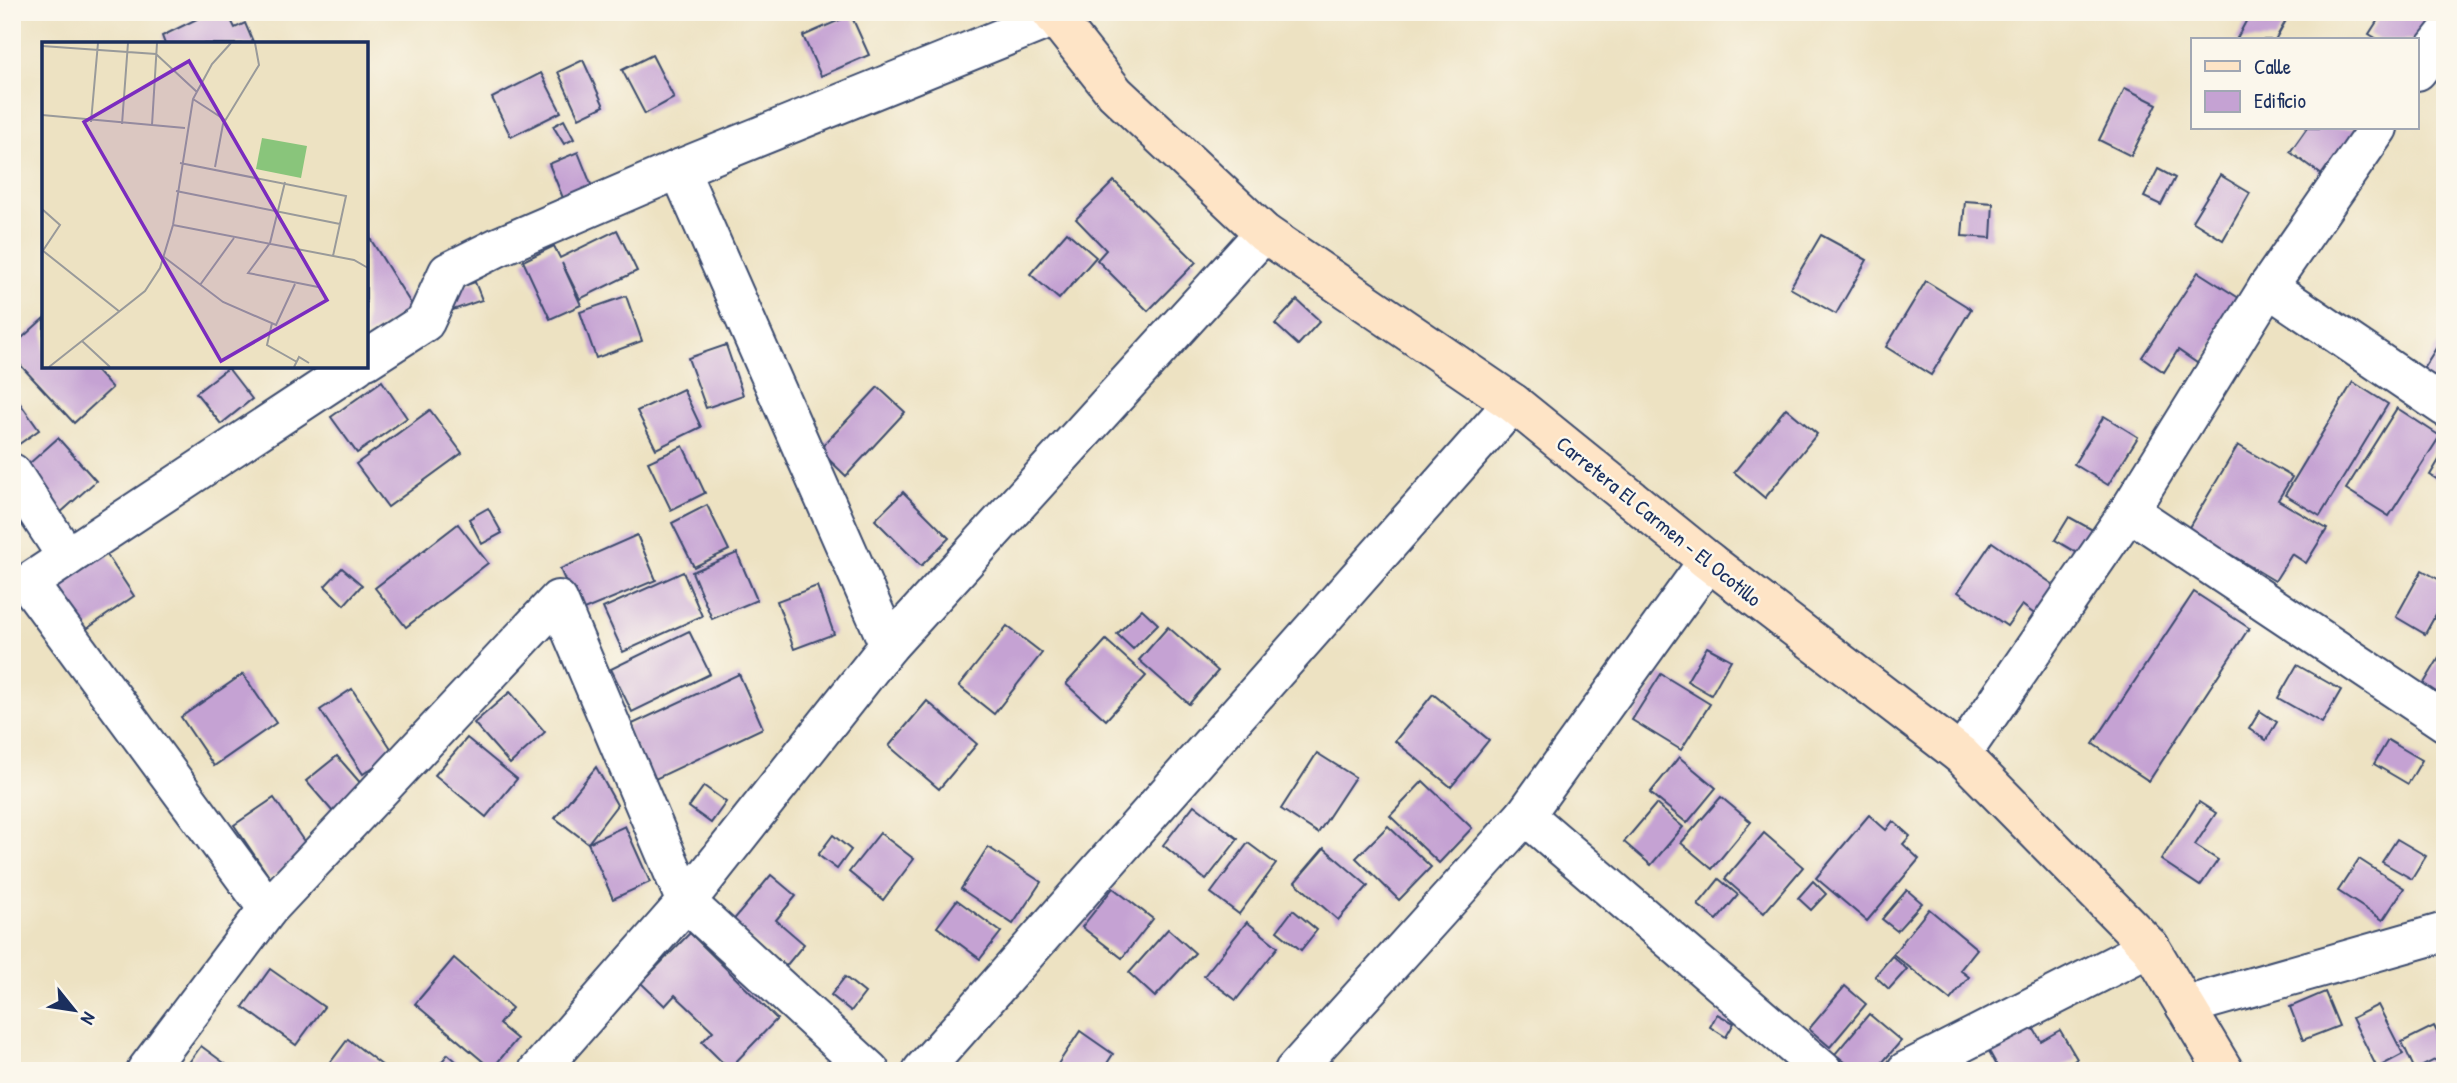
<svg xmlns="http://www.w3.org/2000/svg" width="2457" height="1083" font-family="'Patrick Hand',sans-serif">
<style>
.building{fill:#c5a2d3}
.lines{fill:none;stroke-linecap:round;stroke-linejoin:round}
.minor-casing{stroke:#3a4a6d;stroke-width:42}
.secondary-casing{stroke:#3a4a6d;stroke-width:42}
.minor{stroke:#fff;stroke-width:38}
.secondary{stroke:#fee4c6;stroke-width:38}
.labels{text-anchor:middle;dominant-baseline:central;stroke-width:5;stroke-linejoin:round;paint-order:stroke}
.street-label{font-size:21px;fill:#1b2f5e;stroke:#fbf7ec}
.inset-road{fill:none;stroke:#999a9a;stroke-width:2}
.view{fill:#7b2cbf;fill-opacity:0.15;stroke:#7b2cbf;stroke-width:3.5}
.inset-edge{fill:none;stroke:#1b2f5e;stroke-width:3.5}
</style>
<rect width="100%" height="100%" fill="#fbf7ec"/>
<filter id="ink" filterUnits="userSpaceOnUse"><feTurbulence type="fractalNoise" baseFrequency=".0143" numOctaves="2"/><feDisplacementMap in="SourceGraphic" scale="14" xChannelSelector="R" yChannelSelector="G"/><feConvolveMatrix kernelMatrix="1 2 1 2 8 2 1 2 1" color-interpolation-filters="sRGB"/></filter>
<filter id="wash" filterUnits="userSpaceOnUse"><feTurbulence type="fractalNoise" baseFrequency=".00686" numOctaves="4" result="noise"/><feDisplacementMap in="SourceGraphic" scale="28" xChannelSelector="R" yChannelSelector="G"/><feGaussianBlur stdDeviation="1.57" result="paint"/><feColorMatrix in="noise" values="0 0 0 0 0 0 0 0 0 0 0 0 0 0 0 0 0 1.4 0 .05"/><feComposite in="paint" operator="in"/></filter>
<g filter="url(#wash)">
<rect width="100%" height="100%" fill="#ede2c2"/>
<g id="blocks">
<g class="building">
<polygon points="211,12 227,12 235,28 245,23 254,44 165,44 162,36"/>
<polygon points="2251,12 2279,12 2288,17 2275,40 2236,40"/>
<polygon points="2383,12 2445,12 2445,14 2417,62 2417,40 2379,40 2369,34"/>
<polygon points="851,15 869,55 821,76 803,36"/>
<polygon points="652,55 674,98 645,114 622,70"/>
<polygon points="583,60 604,106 579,118 558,72"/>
<polygon points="541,73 561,112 511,137 492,98"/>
<polygon points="2125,88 2157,104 2131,156 2099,140"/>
<polygon points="564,120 574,139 564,144 553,126"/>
<polygon points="2307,128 2376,128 2336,185 2290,152"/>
<polygon points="578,152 592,187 563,198 549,164"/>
<polygon points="2158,169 2175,178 2161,205 2144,197"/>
<polygon points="2220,175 2250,193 2223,240 2192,221"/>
<polygon points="1114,181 1196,262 1148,311 1097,260 1106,250 1076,219"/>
<polygon points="1965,201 1993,203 1991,238 1962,236"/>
<polygon points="617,230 637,271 580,299 562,263 581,305 550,319 523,261 554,246 560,258"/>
<polygon points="366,232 413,307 366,337"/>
<polygon points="1067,232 1096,257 1059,299 1030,274"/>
<polygon points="1821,235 1867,260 1836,314 1790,288"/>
<polygon points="2198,272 2242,300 2200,365 2178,350 2164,372 2142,357"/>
<polygon points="1926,281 1971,309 1931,375 1886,347"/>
<polygon points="475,282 482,300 453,310 446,292"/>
<polygon points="626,296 642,341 596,358 580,312"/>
<polygon points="1297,300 1320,321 1298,345 1275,324"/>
<polygon points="44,318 44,366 92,366 112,388 74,423 12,356 12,347"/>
<polygon points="2445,334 2445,394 2418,377"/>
<polygon points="726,345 743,395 706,408 688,358"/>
<polygon points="228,368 252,399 221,424 196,393"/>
<polygon points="382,381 407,418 357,453 331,417"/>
<polygon points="2353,382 2388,404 2320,516 2285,495"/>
<polygon points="878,387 905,412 846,476 819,450"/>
<polygon points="683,389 701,427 656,449 637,411"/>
<polygon points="12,392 39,430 12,449"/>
<polygon points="1786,408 1817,434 1765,498 1734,472"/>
<polygon points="2397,408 2440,436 2389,516 2346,489"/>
<polygon points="430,410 462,453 388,507 356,464"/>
<polygon points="2104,416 2138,437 2108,485 2074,464"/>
<polygon points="58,438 96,481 59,514 21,471"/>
<polygon points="2238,445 2292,477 2278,500 2327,529 2306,563 2292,554 2275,581 2188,529"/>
<polygon points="683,446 705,493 671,510 648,462"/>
<polygon points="2445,450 2445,484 2430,475"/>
<polygon points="903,492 949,538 921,566 875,520"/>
<polygon points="707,505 729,550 694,567 672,523"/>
<polygon points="488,508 502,533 482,544 469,519"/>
<polygon points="2069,517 2098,533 2084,557 2055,540"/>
<polygon points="458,524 488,563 406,627 375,588"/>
<polygon points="637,535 656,580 579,612 560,569"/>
<polygon points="1992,542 2067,594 2047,623 2022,605 2007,626 1958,592"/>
<polygon points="105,552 134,596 85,630 55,586"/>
<polygon points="737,553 757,600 712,619 692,572"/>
<polygon points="342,568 362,585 344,605 325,586"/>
<polygon points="2422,570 2445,583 2445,598 2425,634 2396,617"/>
<polygon points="683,572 702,616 623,652 603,608"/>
<polygon points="817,586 834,634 794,649 777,601"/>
<polygon points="2194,592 2249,628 2149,781 2093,744"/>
<polygon points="1142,609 1158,624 1133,649 1117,634"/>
<polygon points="1007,626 1042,653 994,714 959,686"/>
<polygon points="1168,627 1218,671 1189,704 1139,660"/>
<polygon points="689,631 710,674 632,712 611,669"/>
<polygon points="1106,640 1146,676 1106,720 1066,684"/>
<polygon points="1707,647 1731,660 1711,695 1687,681"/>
<polygon points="2445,648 2445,691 2442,690 2437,698 2421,688"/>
<polygon points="2297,665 2341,690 2322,723 2278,698"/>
<polygon points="243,674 276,723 214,766 181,717"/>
<polygon points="739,674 763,728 651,781 626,727"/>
<polygon points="1661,674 1710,704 1681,750 1632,720"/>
<polygon points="352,689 394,753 363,774 320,710"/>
<polygon points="510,692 545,732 510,764 474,723"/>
<polygon points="1433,694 1489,740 1451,787 1395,741"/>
<polygon points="927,701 977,744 939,789 889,746"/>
<polygon points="2260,711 2277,722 2266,740 2249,729"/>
<polygon points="467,738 517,779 486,817 435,775"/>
<polygon points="2388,740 2422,760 2408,784 2374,764"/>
<polygon points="1317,753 1355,777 1318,833 1281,809"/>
<polygon points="337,756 363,786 333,812 306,781"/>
<polygon points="1679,757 1716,788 1687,823 1650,793"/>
<polygon points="596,767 617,805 588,843 555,818"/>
<polygon points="1423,781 1472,828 1439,863 1390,816"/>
<polygon points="704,786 726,802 711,823 689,807"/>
<polygon points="1721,797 1751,822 1712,869 1681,843"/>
<polygon points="274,798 310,850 270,878 234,825"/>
<polygon points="2199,802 2216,813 2195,845 2218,860 2200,886 2161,860"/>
<polygon points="1656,804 1683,827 1651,865 1624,842"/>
<polygon points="1194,805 1238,839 1206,880 1163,845"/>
<polygon points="1869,815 1886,830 1893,821 1910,836 1903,844 1919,859 1867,921 1816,878"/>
<polygon points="625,826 650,882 613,899 588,843"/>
<polygon points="1388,826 1431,867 1399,900 1356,858"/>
<polygon points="880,833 914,859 883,900 849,872"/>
<polygon points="1764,833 1803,867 1764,913 1725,879"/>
<polygon points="833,835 851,850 837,869 818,855"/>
<polygon points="2397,839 2426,856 2412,879 2382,862"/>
<polygon points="1248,843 1276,864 1239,914 1211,893"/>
<polygon points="988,847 1041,882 1013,924 961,889"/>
<polygon points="1324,848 1368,886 1338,920 1295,882"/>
<polygon points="2359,859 2404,888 2383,920 2338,891"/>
<polygon points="771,875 796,896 776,920 804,944 786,966 731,923"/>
<polygon points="1719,879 1738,895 1717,920 1698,905"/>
<polygon points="1813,881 1826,894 1811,910 1798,898"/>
<polygon points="1113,888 1153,919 1122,958 1082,927"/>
<polygon points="1907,890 1922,903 1897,931 1882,919"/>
<polygon points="957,900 1001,932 980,959 937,927"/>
<polygon points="1929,909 1977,949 1960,970 1969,977 1950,1000 1893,954"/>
<polygon points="1293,910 1317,930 1301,950 1277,931"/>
<polygon points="1247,922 1278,947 1236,1000 1204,976"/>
<polygon points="1168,929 1195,953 1155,997 1129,973"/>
<polygon points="690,933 777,1019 729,1069 702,1042 713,1031 675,995 665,1006 641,983"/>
<polygon points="1892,956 1907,969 1889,989 1875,976"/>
<polygon points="454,958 512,1008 499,1024 517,1039 492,1069 415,1004"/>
<polygon points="270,969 324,1007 296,1045 243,1007"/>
<polygon points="845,977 865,993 851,1011 831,995"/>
<polygon points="1845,986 1866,1004 1830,1047 1809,1029"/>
<polygon points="2325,992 2339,1026 2303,1040 2290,1007"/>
<polygon points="2378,1005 2403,1054 2377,1068 2352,1018"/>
<polygon points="1717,1014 1734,1023 1726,1037 1710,1027"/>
<polygon points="1869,1014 1901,1041 1875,1071 1856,1071 1835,1054"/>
<polygon points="2032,1026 2041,1041 2060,1030 2077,1059 2057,1071 2000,1071 1989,1051"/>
<polygon points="2434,1026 2445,1048 2445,1055 2415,1070 2402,1042"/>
<polygon points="1080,1031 1113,1054 1102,1071 1055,1071 1054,1070"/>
<polygon points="348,1039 387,1069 385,1071 324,1071"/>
<polygon points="201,1046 235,1071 183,1071"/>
<polygon points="448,1054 467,1071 434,1071"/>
</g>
</g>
</g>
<g filter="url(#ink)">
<use href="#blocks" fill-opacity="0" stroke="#3a4a6d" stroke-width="2"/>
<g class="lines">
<defs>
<g id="minor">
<polyline points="2417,71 2445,35"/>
<polyline points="679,169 889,645"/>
<polyline points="2268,287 2445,407"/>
<polyline points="366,360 425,322 448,272 498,247 679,169 1054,17"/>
<polyline points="12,473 67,557"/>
<polyline points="2129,511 2445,722"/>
<polyline points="1961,755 2129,511 2268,287 2378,128"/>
<polyline points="1525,815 1823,1071"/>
<polyline points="268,909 28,583 356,366"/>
<polyline points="2185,1006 2445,932"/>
<polyline points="146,1071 268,909 558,600 686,902 870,1071"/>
<polyline points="538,1071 686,902 889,645 1264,233"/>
<polyline points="922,1071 1513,403"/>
<polyline points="1294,1071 1525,815 1708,561"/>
<polyline points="1906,1071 2150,947"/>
</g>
<polyline id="secondary" points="1051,12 1115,93 1264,233 1513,403 1708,561 1961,755 2150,947 2224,1071"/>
</defs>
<use href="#minor" class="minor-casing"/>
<use href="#secondary" class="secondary-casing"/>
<use href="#minor" class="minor"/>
<use href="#secondary" class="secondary"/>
</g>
</g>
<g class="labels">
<g class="street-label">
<text transform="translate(1659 521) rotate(39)">Carretera El Carmen - El Ocotillo</text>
</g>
</g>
<g transform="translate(42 42)">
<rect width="326" height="326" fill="#ede2c2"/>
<path d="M 220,96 L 265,104 L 259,136 L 214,127 Z" fill="#89c57b"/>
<path class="inset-road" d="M 0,4 L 114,12 L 155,50M 151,57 L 183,78M 0,73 L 143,86M 49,80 L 56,1M 80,82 L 86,1M 110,83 L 115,1M 138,121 L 304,154 L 291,214M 173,125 L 181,82 L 217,23 L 213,1M 243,140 L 228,201 L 206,231 L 276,245M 134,149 L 298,182M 0,167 L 18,183 L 0,210M 131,183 L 312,218 L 326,226M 0,208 L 78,270M 122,215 L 181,260 L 234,283 L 253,242M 158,243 L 192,196M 230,281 L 225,303 L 255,320M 40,299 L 68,325M 7,325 L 103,249 L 118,226 L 131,183 L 151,57 L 170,22 L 189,1M 252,325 L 257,315 L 267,321"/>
<path class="view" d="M 147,19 L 285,258 L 179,319 L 42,80 Z"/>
<rect width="326" height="326" class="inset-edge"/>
</g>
<rect width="2457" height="1083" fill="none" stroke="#fbf7ec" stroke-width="42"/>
<rect x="2191" y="38" width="228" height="91" fill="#fbf7ec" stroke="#a1a7b3" stroke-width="2"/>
<rect x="2205" y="61" width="35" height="10" fill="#fee4c6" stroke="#a1a7b3" stroke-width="2"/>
<text x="2254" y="74" font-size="21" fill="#1b2f5e">Calle</text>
<rect x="2205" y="91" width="35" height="21" fill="#c5a2d3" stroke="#a1a7b3" stroke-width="2"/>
<text x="2254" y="108" font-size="21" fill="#1b2f5e">Edificio</text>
<g transform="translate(74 1010) rotate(120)" stroke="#fbf7ec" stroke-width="5" paint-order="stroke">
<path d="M0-5L12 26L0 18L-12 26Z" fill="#1b2f5e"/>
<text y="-10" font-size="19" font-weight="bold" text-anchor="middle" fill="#1b2f5e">N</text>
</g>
</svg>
